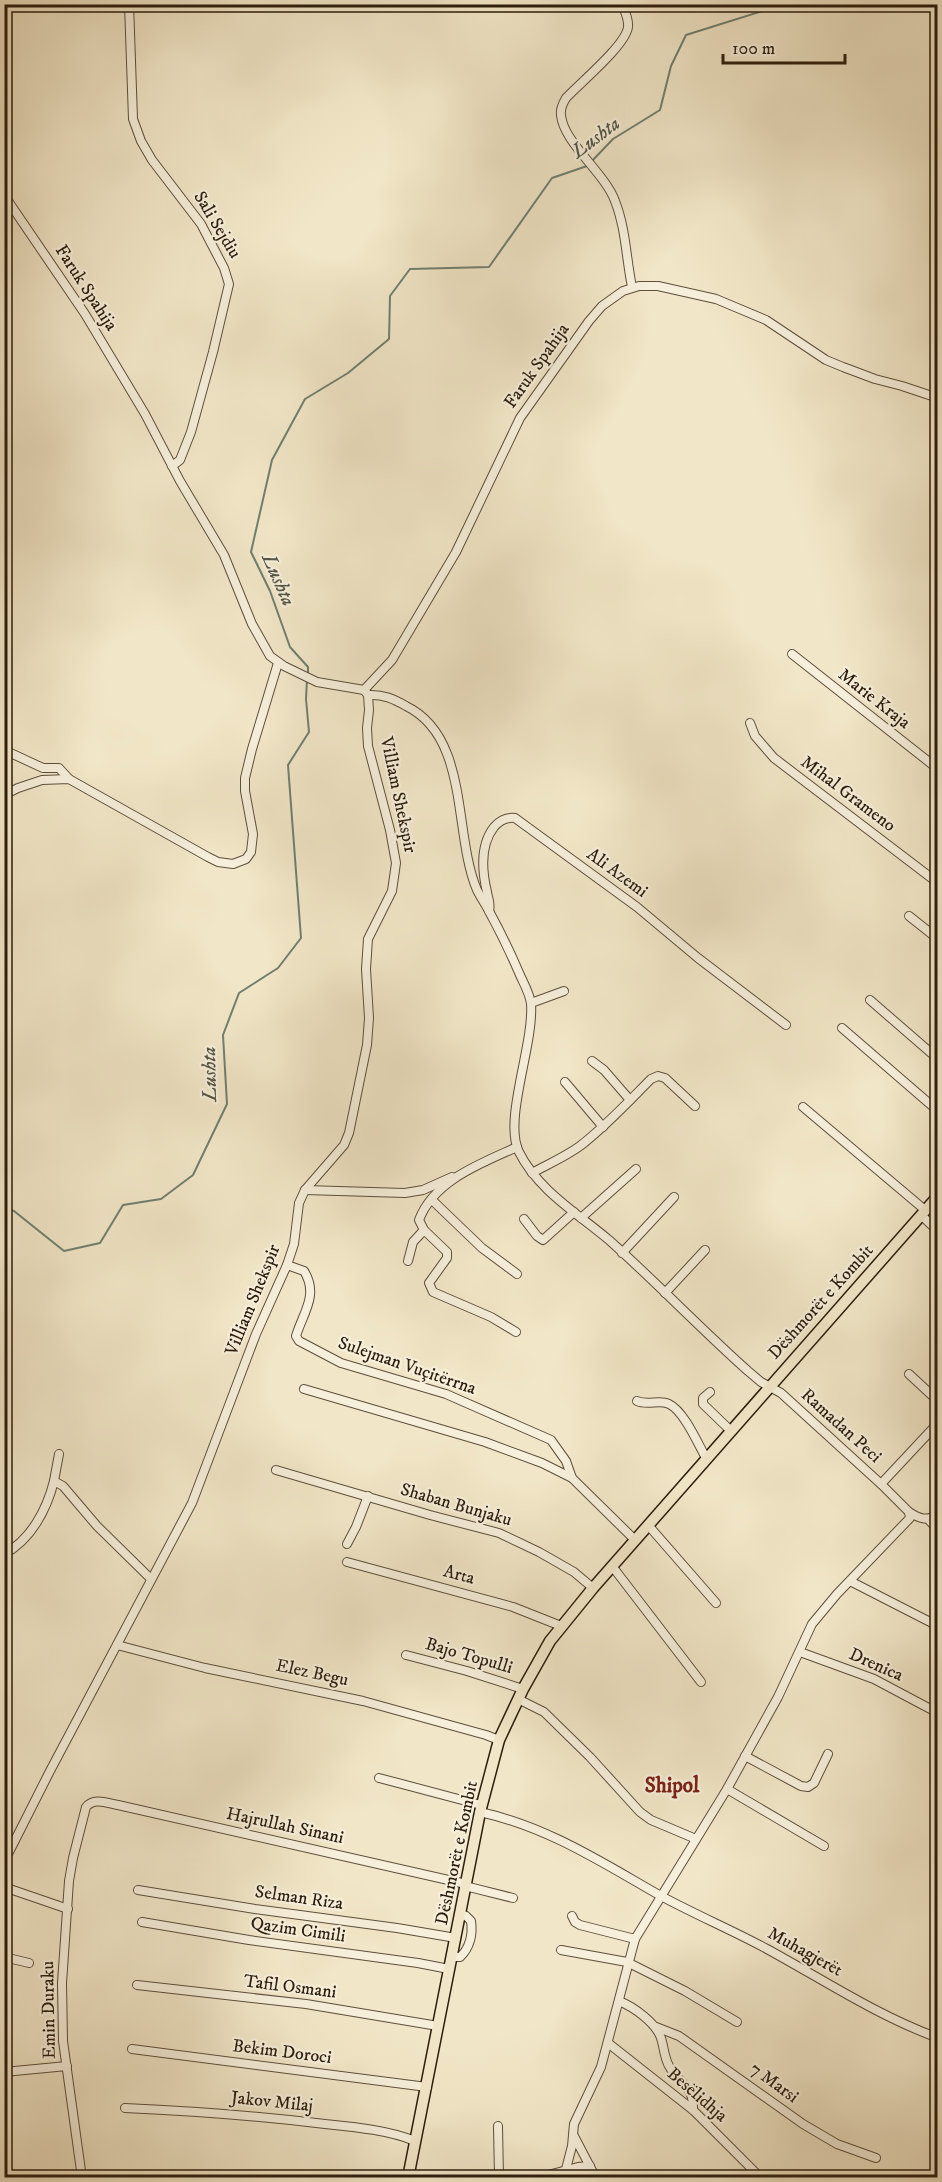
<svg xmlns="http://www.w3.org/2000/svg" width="942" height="2182" font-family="'IM FELL DW Pica',serif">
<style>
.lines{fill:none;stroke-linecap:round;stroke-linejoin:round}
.stream{stroke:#6f7f71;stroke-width:2}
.minor-casing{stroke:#5d4f3c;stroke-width:10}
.major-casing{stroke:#2c1d0d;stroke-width:13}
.minor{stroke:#f6efdb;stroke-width:8}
.major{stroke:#f1e6c7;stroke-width:10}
.labels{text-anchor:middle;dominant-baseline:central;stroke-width:4.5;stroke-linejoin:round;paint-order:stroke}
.street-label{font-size:18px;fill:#2c1d0d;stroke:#f6efdb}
.water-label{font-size:20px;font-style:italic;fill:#535647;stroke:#f6efdb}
.quarter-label{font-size:21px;font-weight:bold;fill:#7a1f14;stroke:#f6efdb}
</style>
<rect width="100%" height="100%" fill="#f1e6c7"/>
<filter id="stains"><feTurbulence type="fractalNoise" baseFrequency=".00333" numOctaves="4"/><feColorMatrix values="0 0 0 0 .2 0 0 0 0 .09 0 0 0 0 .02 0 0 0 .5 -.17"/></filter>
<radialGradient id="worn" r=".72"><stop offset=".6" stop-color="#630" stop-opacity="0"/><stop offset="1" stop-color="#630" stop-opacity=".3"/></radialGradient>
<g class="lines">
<g class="stream">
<polyline points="916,4 938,16"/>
<polyline points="591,162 613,139 660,110 671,66 686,35 785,4"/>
<polyline points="308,674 308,667 290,647 270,591 251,552 272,460 305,399 348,373 389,339 390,296 410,269 489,267 552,178 587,166"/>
<polyline points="4,1208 14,1211 64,1251 100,1243 123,1205 161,1199 193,1175 227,1104 223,1035 239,993 278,968 301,938 288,765 309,732 306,699 307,679"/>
</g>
<defs>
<g id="minor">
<polyline points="129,4 133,119 141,141 152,160 201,224 224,268 229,284 213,352 191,432 180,460 172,466"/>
<path d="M 622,4 C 625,12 629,19 628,27 C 626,45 580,83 566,98 C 563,103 560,109 561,115 C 563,142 605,173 615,201 C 626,229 626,258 632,287"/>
<polyline points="4,195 85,314 145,414 180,481 224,555 252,624 270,656 284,666 317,682 364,690"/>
<polyline points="792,654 938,769"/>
<polyline points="364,690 392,660 456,552 520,418 589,321 602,306 623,291 639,286 658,286 716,299 766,320 826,360 843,367 875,379 902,386 938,398"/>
<path d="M 368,695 C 383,694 394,699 406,706 C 470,737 453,834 477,890 C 481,898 486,905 490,913 C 501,933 511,954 520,975 C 524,984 530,994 531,1004 C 534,1045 503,1120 519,1152 C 538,1190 577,1213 609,1240 C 656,1282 700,1328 748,1371 L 761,1382 L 781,1393 L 881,1484 L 938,1423"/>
<polyline points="750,723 755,736 774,758 938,883"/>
<polyline points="4,750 43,768 59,768 69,779"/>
<polyline points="4,795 18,788 42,780 69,779 208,857 218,862 233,864 246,859 251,852 253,834 245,791 245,778 252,749 278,663"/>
<path d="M 489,911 C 491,904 488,899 487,892 C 482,871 480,845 494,827 C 500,820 506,817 515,818 L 637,907 L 698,958 L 786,1025"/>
<polyline points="909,916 938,939"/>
<polyline points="870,1000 938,1059"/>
<polyline points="531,1003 564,991"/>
<polyline points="842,1028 938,1111"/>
<polyline points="592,1061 604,1070 630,1100"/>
<polyline points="565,1082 603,1127"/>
<polyline points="803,1107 925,1210"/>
<path d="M 532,1173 C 548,1164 565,1157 580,1146 C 606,1126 628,1102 651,1079 L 658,1076 L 665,1078 L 695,1106"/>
<polyline points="305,1190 405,1193 423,1190 452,1177"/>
<polyline points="432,1200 482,1248 517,1274"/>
<polyline points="921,1215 938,1231"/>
<polyline points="581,1218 636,1169"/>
<polyline points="524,1219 537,1236 543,1240 574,1212"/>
<polyline points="622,1253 674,1197"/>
<polyline points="408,1261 413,1242 424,1230"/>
<path d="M 287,1265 L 304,1271 C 319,1295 303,1313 296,1336 L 299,1341 L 341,1363 L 446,1394 L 551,1440 L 566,1461 L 572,1478"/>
<polyline points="665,1293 705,1250"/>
<path d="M 516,1332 L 491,1317 L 433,1292 L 429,1283 L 447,1258 L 447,1252 L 424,1230 L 419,1220 C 434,1180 482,1163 517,1147"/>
<polyline points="909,1374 938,1401"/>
<polyline points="304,1389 485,1442 542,1463 572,1478 635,1540"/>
<polyline points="710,1392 703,1398 703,1404 730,1430"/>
<path d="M 637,1401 C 648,1406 659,1399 669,1404 C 684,1411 698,1444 706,1458"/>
<polyline points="276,1470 430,1515 499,1533 539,1552 574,1572 593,1588"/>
<polyline points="54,1481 59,1454"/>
<path d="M 909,1512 C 920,1519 926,1521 938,1515"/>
<polyline points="928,1519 938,1530"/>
<polyline points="648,1525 716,1603"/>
<polyline points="347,1544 356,1527 368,1496"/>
<path d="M 4,1554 C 31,1540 47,1509 54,1481 L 63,1486 L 97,1526 L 151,1579"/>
<polyline points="347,1562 513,1607 561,1626"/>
<polyline points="612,1566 701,1682"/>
<polyline points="850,1581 938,1626"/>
<polyline points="117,1645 205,1668 363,1701 486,1735 499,1740"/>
<polyline points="800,1652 874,1679 938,1713"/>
<polyline points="406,1655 467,1671 523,1689"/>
<polyline points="518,1699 544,1712 590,1757 640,1812 651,1820 696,1839"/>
<polyline points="745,1756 801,1786 808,1787 814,1783 828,1754"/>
<polyline points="379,1778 481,1805"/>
<polyline points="727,1789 824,1846"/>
<path d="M 480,1812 C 548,1827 601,1862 661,1896 C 696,1915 732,1930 767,1949 C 822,1979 875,2014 933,2036"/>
<polyline points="4,1862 50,1771 192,1503 256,1334 287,1265 294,1244 299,1203 305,1190 344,1145 349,1133 367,1045 369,1018 366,969 368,939 392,891 396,863 390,830 368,746 367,728 369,710 368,695 364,690"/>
<polyline points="465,1886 513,1898"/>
<polyline points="4,1887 68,1909"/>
<polyline points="138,1890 255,1909 397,1928 456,1938"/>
<polyline points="572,1916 575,1922 580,1925 635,1939"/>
<polyline points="142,1922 249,1940 418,1963 449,1969"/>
<polyline points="561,1950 627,1962 685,1991 737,2022"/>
<polyline points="4,1957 29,1963"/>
<path d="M 452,1957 L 460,1957 C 470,1948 473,1934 471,1921 L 466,1916 L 461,1914"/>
<polyline points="137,1985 306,2004 438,2026"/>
<path d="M 619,2001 C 634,2007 656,2023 661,2038 C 664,2047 664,2057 669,2066 C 679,2085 694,2084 693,2110"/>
<polyline points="656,2027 679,2036 803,2124 837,2144 876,2158"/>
<polyline points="608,2043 693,2110 761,2178"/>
<polyline points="132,2049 427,2087"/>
<polyline points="4,2072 67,2066"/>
<path d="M 125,2108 C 192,2111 259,2116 325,2124 C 354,2127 388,2130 415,2141"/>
<polyline points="498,2126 499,2178"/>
<polyline points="574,2136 596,2178"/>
<polyline points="566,2169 572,2146 574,2124 601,2067 635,1939 727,1789 778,1697 812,1624 837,1594 910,1518 909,1512 881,1484"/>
<path d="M 82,2178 L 63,2041 L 62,1983 L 69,1881 L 73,1858 L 86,1807 C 94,1797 107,1803 118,1805 L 466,1884"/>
<polyline points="537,2178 578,2167 590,2166"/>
</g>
<polyline id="major" points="408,2178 480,1812 499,1740 523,1689 550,1641 593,1588 938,1196"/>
</defs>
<use href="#minor" class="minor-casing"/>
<use href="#major" class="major-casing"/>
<use href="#minor" class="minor"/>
<use href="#major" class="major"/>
</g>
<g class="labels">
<g class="street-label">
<text transform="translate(217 225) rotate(59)">Sali Sejdiu</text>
<text transform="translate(86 288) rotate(57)">Faruk Spahija</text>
<text transform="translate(537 366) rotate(-55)">Faruk Spahija</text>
<text transform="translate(874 699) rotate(38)">Marie Kraja</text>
<text transform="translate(848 794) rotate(37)">Mihal Grameno</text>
<text transform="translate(398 795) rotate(78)">Villiam Shekspir</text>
<text transform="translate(617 873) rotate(36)">Ali Azemi</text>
<text transform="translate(253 1300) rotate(-68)">Villiam Shekspir</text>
<text transform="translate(821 1302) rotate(-48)">Dëshmorët e Kombit</text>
<text transform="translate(407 1366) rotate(19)">Sulejman Vuçitërrna</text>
<text transform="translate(841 1426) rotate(42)">Ramadan Peci</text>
<text transform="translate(456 1505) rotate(16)">Shaban Bunjaku</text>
<text transform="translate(459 1575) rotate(15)">Arta</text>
<text transform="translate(469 1656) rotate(16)">Bajo Topulli</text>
<text transform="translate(876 1665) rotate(24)">Drenica</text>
<text transform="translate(312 1673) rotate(12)">Elez Begu</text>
<text transform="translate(285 1826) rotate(12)">Hajrullah Sinani</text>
<text transform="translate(457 1853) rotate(-78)">Dëshmorët e Kombit</text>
<text transform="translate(299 1898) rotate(8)">Selman Riza</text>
<text transform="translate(298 1930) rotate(8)">Qazim Cimili</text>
<text transform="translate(805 1952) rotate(29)">Muhagjerët</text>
<text transform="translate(290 1987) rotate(7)">Tafil Osmani</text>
<text transform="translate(49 2010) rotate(-91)">Emin Duraku</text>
<text transform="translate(282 2052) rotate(7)">Bekim Doroci</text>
<text transform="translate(774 2083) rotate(36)">7 Marsi</text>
<text transform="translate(697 2095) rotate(41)">Besëlidhja</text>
<text transform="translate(272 2102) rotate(6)">Jakov Milaj</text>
</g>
<g class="water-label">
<text transform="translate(596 138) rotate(-37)">Lushta</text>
<text transform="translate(278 580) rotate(66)">Lushta</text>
<text transform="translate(210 1074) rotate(-91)">Lushta</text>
</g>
<g class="quarter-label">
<text x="672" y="1786">Shipol</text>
</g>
</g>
<rect width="942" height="2182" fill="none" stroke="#f1e6c7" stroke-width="24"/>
<rect x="6" y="6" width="930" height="2170" fill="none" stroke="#2c1d0d" stroke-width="3"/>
<rect x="12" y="12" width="918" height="2158" fill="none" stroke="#2c1d0d" stroke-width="1.5"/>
<path d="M723 54v9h122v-9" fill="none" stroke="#2c1d0d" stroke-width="3"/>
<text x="732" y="54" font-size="18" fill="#2c1d0d" stroke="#f6efdb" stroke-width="4.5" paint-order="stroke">100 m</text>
<rect width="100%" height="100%" filter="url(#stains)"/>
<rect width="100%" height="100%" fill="url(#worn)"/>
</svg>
